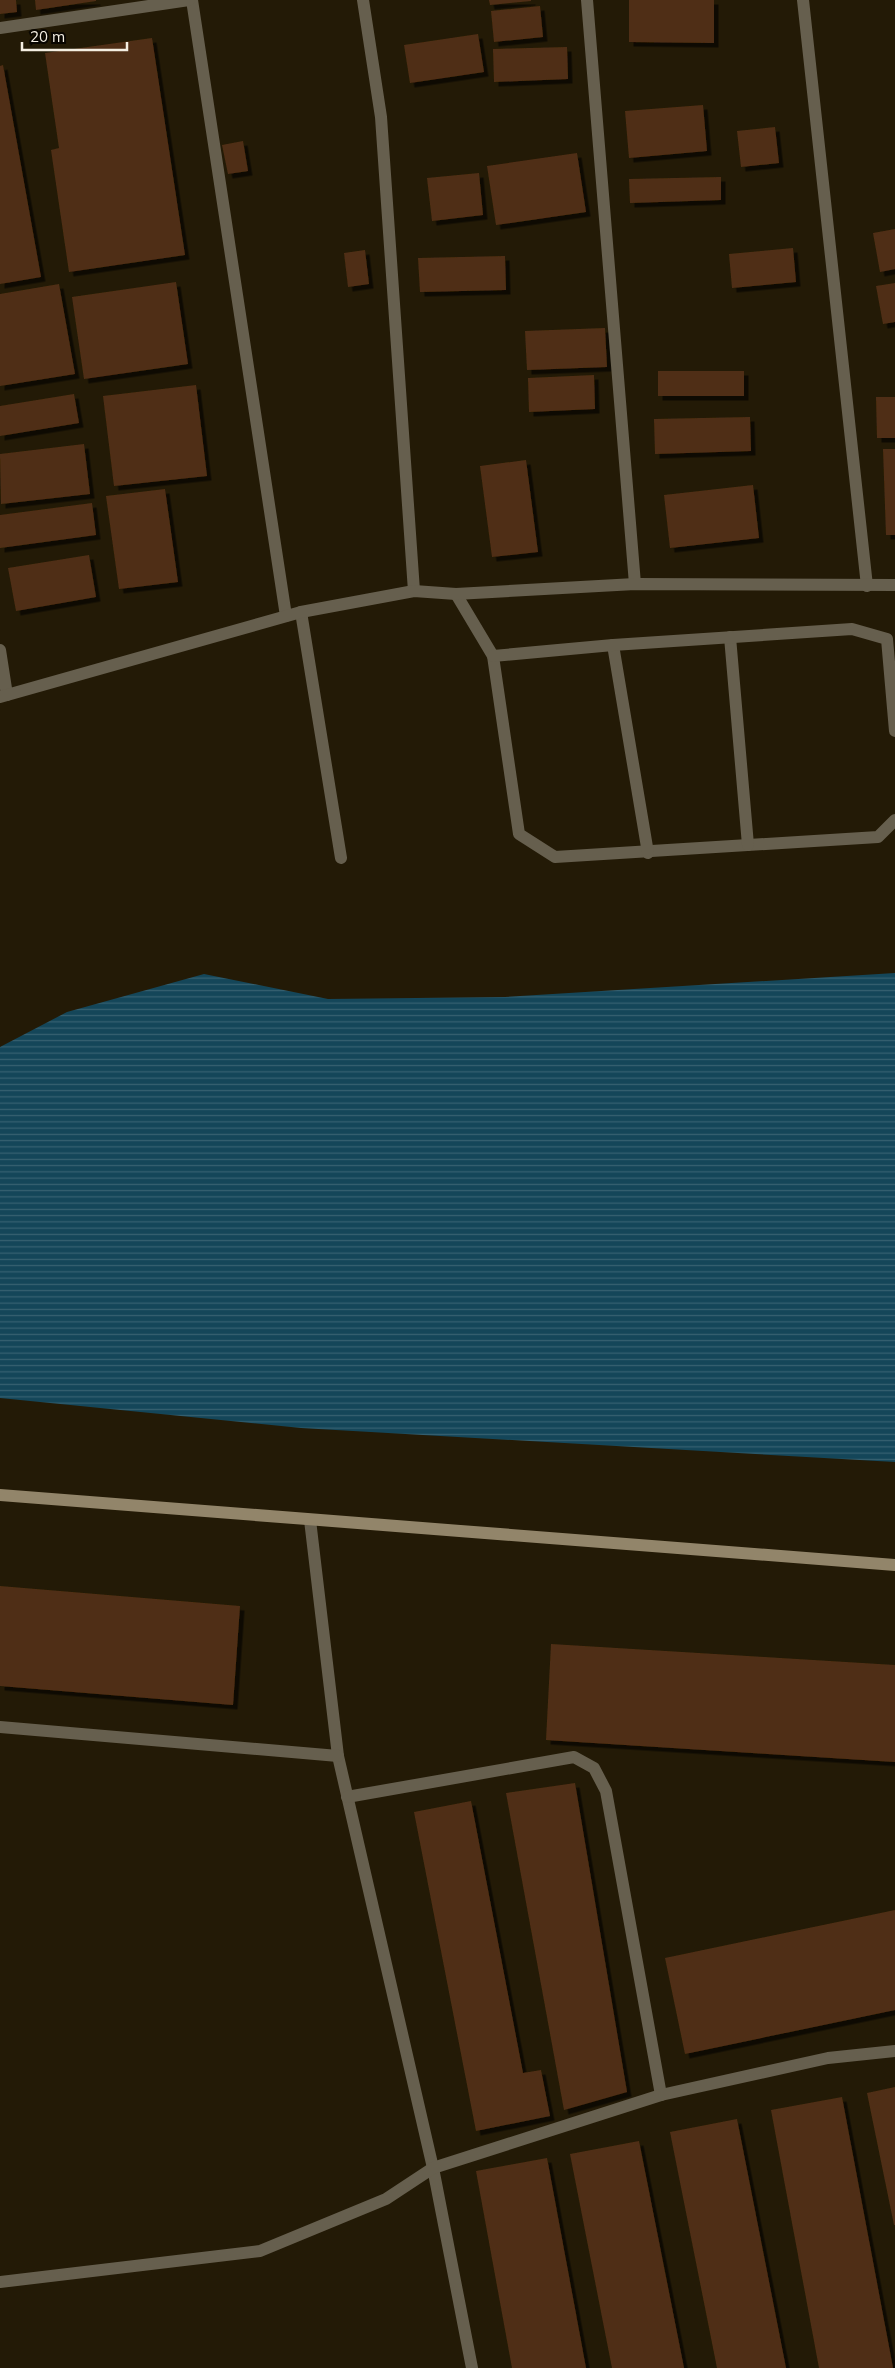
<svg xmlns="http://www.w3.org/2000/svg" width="895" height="2368" font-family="Mulish,sans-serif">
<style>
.water{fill:url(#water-rules)}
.building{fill:#4f2f14;filter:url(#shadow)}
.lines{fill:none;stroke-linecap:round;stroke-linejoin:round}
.lane{stroke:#665f4e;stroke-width:12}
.street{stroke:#665f4e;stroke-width:12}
.secondary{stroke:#92856a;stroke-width:12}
</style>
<defs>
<pattern id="water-rules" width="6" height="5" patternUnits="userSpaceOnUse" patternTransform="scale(1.25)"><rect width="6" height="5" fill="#144659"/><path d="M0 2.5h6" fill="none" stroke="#376171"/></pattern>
<filter id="shadow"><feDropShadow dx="4.5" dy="4.5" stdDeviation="0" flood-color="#0009"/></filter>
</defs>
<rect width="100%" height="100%" fill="#231a06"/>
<polygon class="water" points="895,973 895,1462 301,1428 0,1398 0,1047 67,1012 204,974 328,999 505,997"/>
<g class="building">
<polygon points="0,0 16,0 17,12 0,14"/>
<polygon points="35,0 96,0 96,1 36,10"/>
<polygon points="489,0 531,0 531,1 490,5"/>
<polygon points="629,0 714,0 714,43 629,42"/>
<polygon points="540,6 543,37 494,42 491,11"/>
<polygon points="478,34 484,72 410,83 404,45"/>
<polygon points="152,38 185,255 69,272 51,150 59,148 45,53"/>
<polygon points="567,47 568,79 494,82 493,49"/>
<polygon points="3,65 41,277 0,284 0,66"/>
<polygon points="703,105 707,151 629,158 625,111"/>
<polygon points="775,127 779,163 741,167 737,131"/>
<polygon points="243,141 248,171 228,174 222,145"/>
<polygon points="577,153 586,212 496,225 487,166"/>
<polygon points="479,173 483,215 432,221 427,178"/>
<polygon points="721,177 721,200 630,203 629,179"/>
<polygon points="895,229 895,269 880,272 873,233"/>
<polygon points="793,248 796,282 732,288 729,254"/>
<polygon points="365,250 369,284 348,287 344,253"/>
<polygon points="505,256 506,290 420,292 418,258"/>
<polygon points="176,282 188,364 84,379 72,297"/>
<polygon points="895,283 895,322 883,324 876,286"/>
<polygon points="59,284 75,374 0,386 0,294"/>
<polygon points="605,328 607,367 527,370 525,331"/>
<rect x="658" y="371" width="86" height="25"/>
<polygon points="594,375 595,409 529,412 528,378"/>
<polygon points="196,385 207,476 114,486 103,396"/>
<polygon points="74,394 79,423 0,436 0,406"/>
<polygon points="876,397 895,397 895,438 877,438"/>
<polygon points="750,417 751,451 655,454 654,419"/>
<polygon points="84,444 90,494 1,504 0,454"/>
<polygon points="883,449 895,449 895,535 886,535"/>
<polygon points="526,460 538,552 492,557 480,466"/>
<polygon points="753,485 759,538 670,548 664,495"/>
<polygon points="165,489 178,582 119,589 106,496"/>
<polygon points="92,503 96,535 0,548 0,515"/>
<polygon points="89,555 96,597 16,611 8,568"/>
<polygon points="0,1586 240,1606 233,1705 0,1686"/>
<polygon points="551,1644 895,1665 895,1762 546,1740"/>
<polygon points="575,1783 627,2092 564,2110 506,1793"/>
<polygon points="471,1801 523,2073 541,2070 550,2116 476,2131 414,1812"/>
<polygon points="895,1910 895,2010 685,2054 665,1958"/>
<polygon points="895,2087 895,2225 894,2225 867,2093"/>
<polygon points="842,2097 893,2368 819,2368 771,2110"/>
<polygon points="737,2119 786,2368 717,2368 670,2132"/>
<polygon points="639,2141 684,2368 612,2368 570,2154"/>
<polygon points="547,2158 586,2368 512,2368 476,2171"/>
</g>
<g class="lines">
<g class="lane">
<polyline points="456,594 493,656 519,834 555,857 878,837 895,820"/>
<polyline points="301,612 341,858"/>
<polyline points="730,637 748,845"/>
<polyline points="613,645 648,853"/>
<polyline points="493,656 613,645 852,629 887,639 895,731"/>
<polyline points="310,1520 338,1756 433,2168 472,2368"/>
<polyline points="0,1727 338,1756"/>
<polyline points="347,1797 574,1757 594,1768 606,1791 661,2095"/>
<polyline points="0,2282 260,2251 386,2199 433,2168 661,2095 828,2058 895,2051"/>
</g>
<g class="street">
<polyline points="192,0 286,616"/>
<polyline points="363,0 381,117 414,591"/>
<polyline points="587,0 635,584"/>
<polyline points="803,0 867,586"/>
<polyline points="0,28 189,0"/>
<polyline points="0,650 7,695"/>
<polyline points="0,697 301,612 414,591 456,594 635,584 895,585"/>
</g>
<polyline class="secondary" points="0,1495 895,1565"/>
</g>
<path d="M22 42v8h105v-8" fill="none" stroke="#f4eee2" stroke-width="2.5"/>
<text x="30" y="42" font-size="15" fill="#f4eee2" stroke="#090601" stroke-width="4" paint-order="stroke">20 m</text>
</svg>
